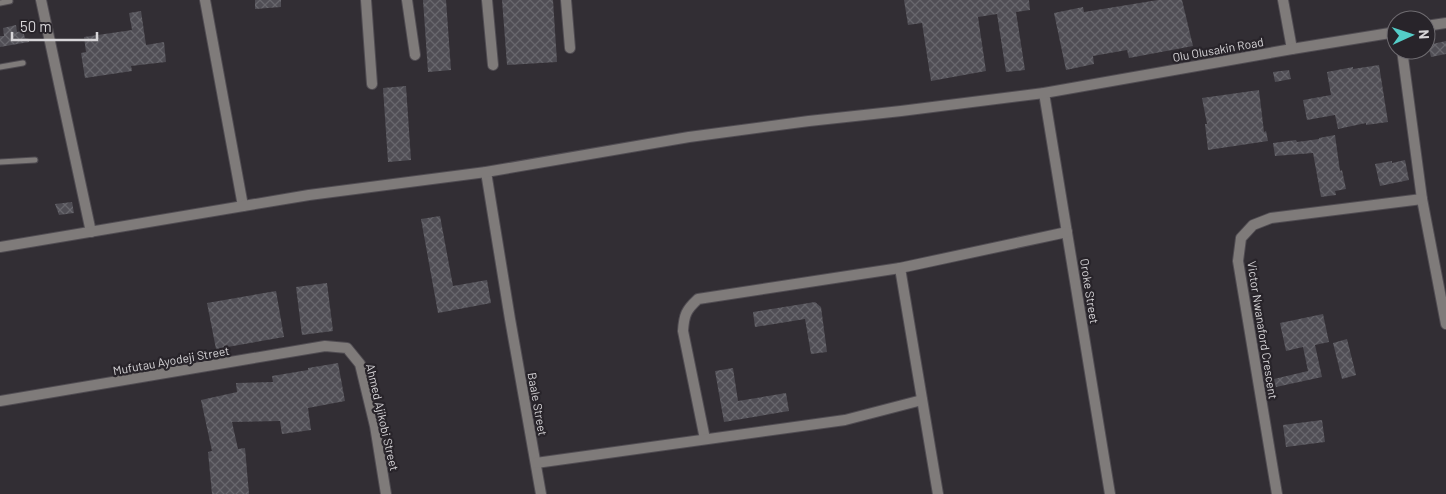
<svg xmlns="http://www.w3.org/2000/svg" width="1446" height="494" font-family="Barlow,sans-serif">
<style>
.building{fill:url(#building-cross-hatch)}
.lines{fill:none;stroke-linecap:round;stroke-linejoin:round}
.lane-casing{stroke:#504c52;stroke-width:7}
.street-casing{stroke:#504c52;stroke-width:12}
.lane{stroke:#7f7b7a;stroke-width:5}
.street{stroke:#7f7b7a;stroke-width:10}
.labels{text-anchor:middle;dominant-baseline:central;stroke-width:4.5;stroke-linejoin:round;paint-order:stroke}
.street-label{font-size:12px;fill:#d7d5d8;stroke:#28242a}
</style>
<defs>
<pattern id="building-cross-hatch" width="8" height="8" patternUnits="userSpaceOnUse" patternTransform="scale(1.25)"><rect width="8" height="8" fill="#504e55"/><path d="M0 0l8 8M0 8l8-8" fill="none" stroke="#68676d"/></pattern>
</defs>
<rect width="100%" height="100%" fill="#322e34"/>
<g class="building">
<polygon points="255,0 281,0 281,7 255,9"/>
<polygon points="423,0 446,0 451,70 428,72"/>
<polygon points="502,0 553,0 557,62 507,65"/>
<polygon points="904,0 1029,0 1030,10 1016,12 1025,70 1006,72 997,14 978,17 986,71 931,81 922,23 908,25"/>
<polygon points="1158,0 1182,0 1193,46 1129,58 1127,50 1093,56 1094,64 1066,70 1054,13 1083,7 1084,12"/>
<polygon points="141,11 146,45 164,42 166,62 131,66 132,71 85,78 81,53 86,52 84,37 132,30 129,13"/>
<polygon points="16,25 17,32 23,31 25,38 29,39 29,42 0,47 0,36 4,36 3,28"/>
<polygon points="1446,41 1446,54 1431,57 1428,45"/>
<polygon points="1379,65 1388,122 1366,125 1366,123 1338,129 1335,115 1307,120 1303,100 1331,95 1327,72 1353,67 1353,69"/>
<polygon points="1289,70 1291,79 1275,82 1273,72"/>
<polygon points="406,86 411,160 388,162 383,88"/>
<polygon points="1259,90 1264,132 1266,131 1268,141 1208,150 1205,124 1207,124 1202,98"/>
<polygon points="1335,135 1340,171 1342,170 1346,189 1335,191 1336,195 1321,197 1313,153 1275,156 1273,143 1296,140 1297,142 1319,139 1319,138"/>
<polygon points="1405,160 1409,180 1380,186 1375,164 1392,161 1392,163"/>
<polygon points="72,202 74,213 59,215 55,204"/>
<polygon points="440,216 453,286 487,280 491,303 438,313 421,219"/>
<polygon points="327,283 333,331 302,335 296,287"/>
<polygon points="276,291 284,337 216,349 207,303"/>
<polygon points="815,302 821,307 827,352 811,354 805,319 755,327 753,312"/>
<polygon points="1323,314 1329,342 1315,345 1322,377 1276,387 1274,379 1308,371 1303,347 1286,351 1280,323"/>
<polygon points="1347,339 1356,375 1342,379 1333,343"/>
<polygon points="338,363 345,401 308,408 311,430 282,434 280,421 232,422 238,449 245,448 249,494 212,494 208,452 212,451 201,400 237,392 236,383 273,382 272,376 308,370 308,368"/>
<polygon points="733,368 738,401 786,393 789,411 724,422 715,371"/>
<polygon points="1322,420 1325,442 1286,447 1283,425"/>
</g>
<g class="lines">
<defs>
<g id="lane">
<polyline points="0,3 10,1"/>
<polyline points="0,67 23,63"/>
<polyline points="0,162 35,160"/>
</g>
<g id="street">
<polyline points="41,0 91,232"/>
<polyline points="205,0 243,206"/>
<polyline points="366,0 372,84"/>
<polyline points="407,0 415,55"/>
<polyline points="487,0 493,65"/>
<polyline points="566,0 570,48"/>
<polyline points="1283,0 1292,49"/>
<polyline points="1426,26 1446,23"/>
<polyline points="1402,50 1422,199 1446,324"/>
<polyline points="1044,93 1110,494"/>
<polyline points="486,172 510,319 541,494"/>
<polyline points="0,247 309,195 486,172 689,137 809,121 901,111 1044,93 1292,49 1396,32"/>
<polyline points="0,401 325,346 347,348 360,364 375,426 386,494"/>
<path d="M 705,439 L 683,331 C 684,315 686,310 698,299 L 900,268"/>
<polyline points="536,463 845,420 922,400"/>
<polyline points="938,494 900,268 1067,232"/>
<polyline points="1277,494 1238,261 1241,238 1253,225 1271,218 1422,199"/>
</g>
</defs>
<use href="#lane" class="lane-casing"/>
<use href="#street" class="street-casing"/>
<use href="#lane" class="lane"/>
<use href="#street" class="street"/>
</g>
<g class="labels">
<g class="street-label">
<text transform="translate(1218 49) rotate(-10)">Olu Olusakin Road</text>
<text transform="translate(1090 291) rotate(81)">Oroke Street</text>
<text transform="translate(1263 330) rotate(81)">Victor Nwanaford Crescent</text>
<text transform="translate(171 360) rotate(-10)">Mufutau Ayodeji Street</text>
<text transform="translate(538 404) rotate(80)">Baale Street</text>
<text transform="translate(383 417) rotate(77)">Ahmed Ajikobi Street</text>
</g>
</g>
<g transform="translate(1411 35) rotate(87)"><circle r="24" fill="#28242a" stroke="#6e6b70"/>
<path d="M0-4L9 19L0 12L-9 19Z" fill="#54cdc8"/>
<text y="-8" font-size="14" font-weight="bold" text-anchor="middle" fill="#d7d5d8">N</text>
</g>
<path d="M12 32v8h85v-8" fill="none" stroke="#d7d5d8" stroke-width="2.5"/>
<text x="20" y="32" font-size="15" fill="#d7d5d8" stroke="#28242a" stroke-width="4" paint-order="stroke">50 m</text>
</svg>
